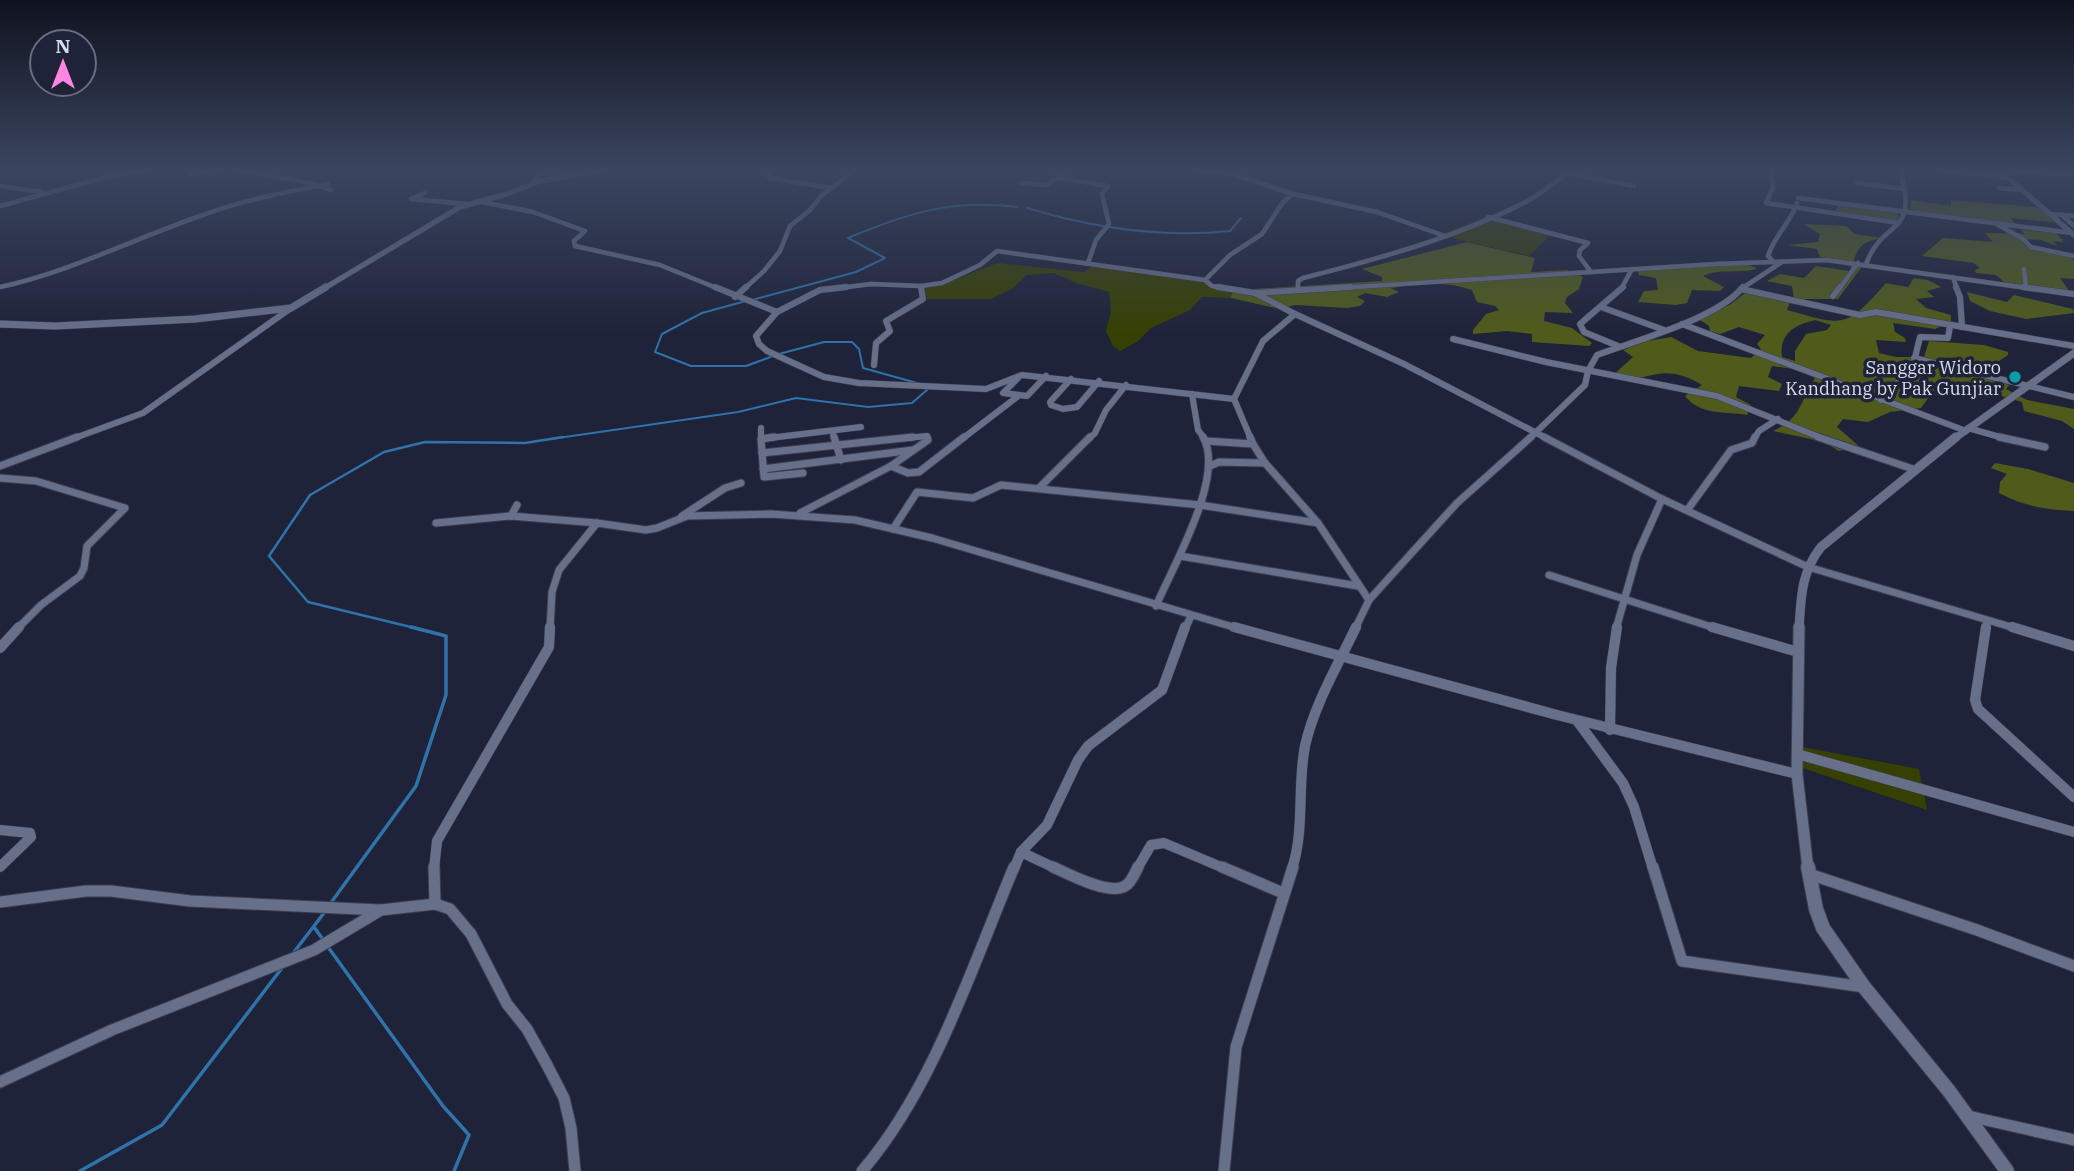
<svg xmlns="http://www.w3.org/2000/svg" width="2074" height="1171" font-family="'IBM Plex Serif',serif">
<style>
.green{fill:#374003}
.forest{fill:#505b1b;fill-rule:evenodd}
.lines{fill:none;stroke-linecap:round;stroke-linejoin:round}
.stream-far2{stroke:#3072aa;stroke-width:2}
.stream-far1{stroke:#3072aa;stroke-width:2.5}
.stream{stroke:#3072aa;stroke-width:3.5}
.minor-far4-casing{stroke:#3b3e51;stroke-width:5}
.minor-far3-casing{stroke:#3b3e51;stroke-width:7}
.minor-far2-casing{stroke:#3b3e51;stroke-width:9}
.minor-far1-casing{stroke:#3b3e51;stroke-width:11}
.minor-casing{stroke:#3b3e51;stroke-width:13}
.tertiary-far4-casing{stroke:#3b3e51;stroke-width:6}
.tertiary-far3-casing{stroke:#3b3e51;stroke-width:8}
.tertiary-far2-casing{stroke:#3b3e51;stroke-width:10}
.tertiary-far1-casing{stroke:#3b3e51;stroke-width:13}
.tertiary-casing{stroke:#3b3e51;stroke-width:16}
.minor-far4{stroke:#686f89;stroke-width:4.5}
.minor-far3{stroke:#686f89;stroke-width:6}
.minor-far2{stroke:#686f89;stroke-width:7}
.minor-far1{stroke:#686f89;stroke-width:10}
.minor{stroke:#686f89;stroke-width:11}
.tertiary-far4{stroke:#686f89;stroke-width:5}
.tertiary-far3{stroke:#686f89;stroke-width:7}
.tertiary-far2{stroke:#686f89;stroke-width:9}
.tertiary-far1{stroke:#686f89;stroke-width:11}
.tertiary{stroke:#686f89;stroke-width:14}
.culture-dot{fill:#0f9aa8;stroke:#1e2339;stroke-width:2.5}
.labels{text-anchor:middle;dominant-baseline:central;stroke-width:7;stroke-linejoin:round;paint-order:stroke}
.far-poi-label{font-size:18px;fill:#d8ddec;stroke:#1e2339;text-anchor:end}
</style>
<rect width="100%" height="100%" fill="#1e2339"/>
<g class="green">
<polygon points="1484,217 1553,232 1529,256 1440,235"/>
<polygon points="998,263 1083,272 1094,265 1199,281 1234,295 1231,298 1202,297 1190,310 1151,328 1137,342 1120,351 1113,346 1106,331 1111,311 1109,292 1076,283 1054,273 1026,275 1012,289 991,299 927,299 925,287 942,284"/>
<polygon points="1797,746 1919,769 1927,810 1797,766"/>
</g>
<g class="forest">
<path d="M 1911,200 L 1951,206 L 1951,200 L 2036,207 C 2046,214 2053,214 2063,223 L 2011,218 L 2016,225 L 1914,214 L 1914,210 L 1910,209 Z"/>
<polygon points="1839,205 1897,213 1899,216 1897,221 1834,212"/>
<path d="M 1803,224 L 1846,226 L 1855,234 L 1881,238 C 1867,241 1858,244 1854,260 L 1861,268 L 1838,299 L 1794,299 L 1792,286 L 1767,281 L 1780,274 L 1804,278 L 1816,266 L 1849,271 L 1851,269 L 1849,261 L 1820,257 L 1817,249 L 1787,245 L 1818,242 L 1820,234 Z"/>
<polygon points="2021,230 2056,233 2064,242 2053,241 2057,246 2041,240 2020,239 2027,247 2071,257 2074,261 2074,279 2060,278 2070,292 2004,282 1996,275 1976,273 1975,270 1980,268 1974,263 1922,256 1943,238 1993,242 1985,233 2025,234"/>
<path d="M 1467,242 L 1535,258 L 1531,272 L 1567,270 L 1583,277 L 1579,289 L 1567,297 L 1565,303 L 1573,313 L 1545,312 L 1544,321 L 1572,328 L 1592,343 L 1589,346 L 1532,342 L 1532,334 L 1507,331 L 1473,334 L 1473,330 L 1486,314 L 1499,310 L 1495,306 L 1477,302 L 1472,290 C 1446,281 1419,284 1391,288 L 1399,292 L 1387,297 L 1365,293 L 1357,297 L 1365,301 L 1360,306 L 1347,308 L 1295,305 L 1280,309 L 1231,298 L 1232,293 L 1237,290 L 1382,281 L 1382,277 L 1362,269 Z"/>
<path d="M 1729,261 L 1755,267 L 1756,269 C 1737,274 1720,268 1703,276 L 1724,287 L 1720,291 L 1692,290 L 1687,303 L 1676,305 L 1638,302 L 1644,291 L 1658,290 L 1656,278 L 1639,275 L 1636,267 Z"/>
<path d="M 1914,278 L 1928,280 L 1941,287 L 1927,291 L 1934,297 L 1916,299 L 1926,308 L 1951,315 L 1951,322 L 1935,329 L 1893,323 L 1895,332 L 1905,338 L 1906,342 L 1876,340 L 1879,353 L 1896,357 L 1924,357 L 1929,341 L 1984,345 L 2008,352 L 2008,355 L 1996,363 L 1974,365 L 1980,377 L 2009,385 L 2006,389 L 2027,400 L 2074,409 L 2074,429 L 2062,421 L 2024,411 L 2022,402 L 1970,387 L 1929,397 L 1921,408 L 1890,412 L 1868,422 L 1843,419 L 1837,427 L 1860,447 L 1839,451 L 1824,442 L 1773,431 C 1802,418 1800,401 1815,378 L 1800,370 L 1772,366 L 1768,377 L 1782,384 L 1779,391 L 1739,386 L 1736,397 L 1751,405 L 1747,415 C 1724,411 1701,416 1685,396 L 1702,385 C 1656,358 1647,388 1611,377 L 1633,357 L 1623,350 L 1647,341 L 1671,337 L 1698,351 L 1751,358 L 1761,349 L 1757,344 L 1765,335 L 1739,327 L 1720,334 L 1710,331 L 1709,326 L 1700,320 L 1731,304 L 1745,293 L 1790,302 L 1787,310 C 1844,326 1846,329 1886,283 L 1908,287 ZM 1815,320 L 1831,325 L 1827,330 L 1806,334 L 1795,351 L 1795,361 L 1782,357 C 1779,334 1794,325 1815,320 Z"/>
<polygon points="1967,292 2007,302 2014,295 2073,309 2074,313 2026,319 1990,311 1970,301"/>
<path d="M 1995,463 L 2028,469 L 2074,483 L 2074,511 C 2047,510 2023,506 1999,493 L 2000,482 L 2007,474 L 1991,468 Z"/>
</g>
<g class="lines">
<g class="stream-far2">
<path d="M 1027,208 C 1093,228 1161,238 1230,231 L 1241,218"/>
<path d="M 752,300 L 856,272 L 885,258 L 848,238 C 908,213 951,199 1017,207"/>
<polyline points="746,301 702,313 662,334 655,352 691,366 746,366 773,356"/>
<polyline points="779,354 824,342 852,342 859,349 863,368 917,383"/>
<polyline points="551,439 738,412 796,398 868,407 912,403 928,389"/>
</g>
<polyline class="stream-far1" points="419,629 308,602 269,556 310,495 384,452 425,442 525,443 563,437"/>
<g class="stream">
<polyline points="330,904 416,786 446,695 446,636 411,627"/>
<polyline points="314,927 324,941"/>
<polyline points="328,947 443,1106 469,1135 454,1171"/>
<polyline points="294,952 324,913"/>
<polyline points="80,1171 162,1125 282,968"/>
</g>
<defs>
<g id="minor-far4">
<polyline points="234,169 310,183 331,190"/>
<polyline points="771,169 768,176 770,178 831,188"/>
<polyline points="1190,169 1233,174 1293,194 1377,212 1445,236"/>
<polyline points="1934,169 2008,178"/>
<polyline points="212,170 227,169"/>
<polyline points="1999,170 2074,175"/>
<polyline points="1771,172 1773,187 1766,203 1899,223"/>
<polyline points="1568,173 1634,186"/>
<polyline points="189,174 214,170"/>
<polyline points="1056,177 1108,186 1102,194 1109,224 1096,240 1088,263"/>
<polyline points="532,183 547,169"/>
<polyline points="1022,183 1046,185 1068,169"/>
<polyline points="1857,183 1905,189"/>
<polyline points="0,186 42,192"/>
<polyline points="1999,188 2022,190"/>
<polyline points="425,193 411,199 467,204"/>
<polyline points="1798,198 2072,233"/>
<polyline points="477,201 533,212 585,231 574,241 575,246 660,265 719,289"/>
<polyline points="0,206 106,177 151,169"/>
<polyline points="2049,214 2074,216"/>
<polyline points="2062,215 2074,226"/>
<polyline points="1488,217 1588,243 1580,250 1579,256 1591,272"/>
<polyline points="1998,225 2022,238 2031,247 2074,256"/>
<path d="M 1774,262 L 1768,256 C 1775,234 1792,221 1797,203"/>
<path d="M 1866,264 C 1885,215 1919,239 1900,169"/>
<polyline points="2024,269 2026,287"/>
<polyline points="1953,277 1957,289"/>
<polyline points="921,286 921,289"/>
<path d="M 0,287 C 70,272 135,238 203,215 C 243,200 286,192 328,184"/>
<polyline points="744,289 764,271 780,251 790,226 809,211 822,195 857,169"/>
<polyline points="831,289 871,284 921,286 942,283 980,265 997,251 1205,280"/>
<polyline points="1229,289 1212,286 1205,280 1230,255 1262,234 1283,202 1293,194"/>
<path d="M 1298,289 L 1298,281 L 1303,278 C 1378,259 1462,236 1531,199 C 1546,190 1559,178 1575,169"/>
<polyline points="1323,289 1716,264 1826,260 2035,289"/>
<polyline points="1621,289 1632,269"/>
<polyline points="1741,289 1782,262"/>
<polyline points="1839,289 1858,263"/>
</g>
<g id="minor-far3">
<polyline points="715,287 777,312 756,336 759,344 767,351 824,377 859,383 986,389 1022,375 1234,399 1263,341 1295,314 1404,364 1548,439"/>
<polyline points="1218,287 1255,293"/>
<polyline points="1956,287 1960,297 1962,327"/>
<polyline points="2023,287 2074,294"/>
<polyline points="1741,289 1860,315 1876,312 2074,346"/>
<polyline points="1833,296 1840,287"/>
<polyline points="735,297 746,287"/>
<polyline points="1601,307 1664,330"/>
<polyline points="777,312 820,290 846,287"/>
<polyline points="1295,314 1255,293 1351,287"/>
<polyline points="1682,324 1966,431"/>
<polyline points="1453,339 1546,362 1717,396 1824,439"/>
<polyline points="1618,346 1584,332 1580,324 1623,287"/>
<polyline points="1914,358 2074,397"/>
<polyline points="874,365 876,343 890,331 886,321 923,299 921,287"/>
<polyline points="1018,378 1003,393 1027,396 1046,376"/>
<polyline points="1071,379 1050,402 1051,405 1063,409 1077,407 1099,381"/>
<polyline points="1192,394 1198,430 1205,439"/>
<polyline points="1234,399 1251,439"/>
<polyline points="1881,400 1913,366 1920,337 1948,338 1950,326"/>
<polyline points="761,428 761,439"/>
<polyline points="1968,428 2007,439"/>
<polyline points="832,431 835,439"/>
<polyline points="72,439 143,413 291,308"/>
<polyline points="761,439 861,427"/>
<polyline points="896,439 927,436 928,439"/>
<polyline points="962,439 1017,397"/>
<polyline points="1089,439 1095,433 1106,410 1126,385"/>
<path d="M 1529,439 L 1585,385 L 1588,371 L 1597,355 C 1637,340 1717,319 1743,287"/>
<polyline points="1754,439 1759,431 1778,419"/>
</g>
<g id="minor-far2">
<polyline points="774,437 761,439 764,477 803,473"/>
<polyline points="834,437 841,460"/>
<polyline points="1544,437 1662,499 1808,567 2018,629"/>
<polyline points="1818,437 1916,470"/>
<polyline points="1999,437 2045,447"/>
<polyline points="1206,441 1253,444 1250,437"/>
<polyline points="1253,444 1265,463 1318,523"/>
<polyline points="762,453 913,437"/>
<polyline points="0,466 77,437"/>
<polyline points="891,466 928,440 927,437"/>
<polyline points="1210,466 1219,462 1265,463"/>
<polyline points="763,469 913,450"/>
<polyline points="0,478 36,481 125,508 87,546 84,568 80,576 41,605 17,629"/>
<polyline points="1039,488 1090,437"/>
<polyline points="1688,509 1731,450 1752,443 1755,437"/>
<polyline points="800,513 891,466 908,473 919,472 964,437"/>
<polyline points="511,516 517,505"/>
<polyline points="682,516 725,488 741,483"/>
<polyline points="436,523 511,516 597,523"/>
<polyline points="893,529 917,492 973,498 1001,485 1200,505 1318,523 1369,600"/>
<polyline points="1180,556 1358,586"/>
<polyline points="1549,575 1718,629"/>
<path d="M 1156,606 C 1172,568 1226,476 1203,437"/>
<polyline points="550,629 552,592 559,570 597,523 646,530 657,528 687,516 771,514 855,520 932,538 1240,629"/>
<polyline points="1185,629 1191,616"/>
<polyline points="1355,629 1369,600 1457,503 1531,437"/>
<polyline points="1616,629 1637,555 1662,499"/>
<polyline points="1986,629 1987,621"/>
</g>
<g id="minor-far1">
<polyline points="1234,627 1557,715 1797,774"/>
<polyline points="1712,627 1798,652"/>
<polyline points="1986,627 1975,700 1978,709 2074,797"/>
<polyline points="2012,627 2074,646"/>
<polyline points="0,648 19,627"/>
<polyline points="1578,722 1623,783 1634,807 1653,869"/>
<polyline points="1610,730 1611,668 1617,627"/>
<polyline points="1797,754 2074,832"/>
<polyline points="0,830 30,833 31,837 0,867"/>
<polyline points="434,869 437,841 549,647 550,627"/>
<polyline points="1014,869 1021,852"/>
<polyline points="1057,869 1021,852 1047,825 1078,760 1088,746 1162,690 1185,627"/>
<polyline points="1137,869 1151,845 1164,843 1226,869"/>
<path d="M 1292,869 C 1305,829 1297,786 1305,746 C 1314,705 1338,665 1356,627"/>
</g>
<g id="minor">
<polyline points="434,867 435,904"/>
<path d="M 1053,867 C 1068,874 1110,896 1125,886 C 1131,883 1135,873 1138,867"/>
<polyline points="1222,867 1283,893"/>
<polyline points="1653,867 1682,961 1864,987"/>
<polyline points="1809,874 1977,930 2074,966"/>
<polyline points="0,902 86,891 111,891 190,901 380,910"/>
<polyline points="0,1082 112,1030 314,950 381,910 435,904 450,909 471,934 507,1004 527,1029 547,1065 564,1098 571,1128 575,1171"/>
<polyline points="1968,1116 2074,1140"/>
<path d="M 862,1171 C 933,1089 972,967 1014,867"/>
<polyline points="1224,1171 1236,1047 1293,867"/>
</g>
<g id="tertiary-far4">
<polyline points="1998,169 2074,235"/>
<polyline points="323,289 460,207 507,194 540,181 607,169"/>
</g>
<g id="tertiary-far3">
<polyline points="0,324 55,326 195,319 291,308 326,287"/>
<polyline points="1954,439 2074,353"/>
</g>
<path id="tertiary-far2" d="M 1799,629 C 1801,598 1801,572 1821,547 L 1956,437"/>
<polyline id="tertiary-far1" points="1799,627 1797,774 1808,869"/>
<polyline id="tertiary" points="1808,867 1816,909 1823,928 1864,987 1949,1091 2007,1171"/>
</defs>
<use href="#minor-far4" class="minor-far4-casing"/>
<use href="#minor-far3" class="minor-far3-casing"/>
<use href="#minor-far2" class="minor-far2-casing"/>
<use href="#minor-far1" class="minor-far1-casing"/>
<use href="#minor" class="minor-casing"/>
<use href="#tertiary-far4" class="tertiary-far4-casing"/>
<use href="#tertiary-far3" class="tertiary-far3-casing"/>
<use href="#tertiary-far2" class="tertiary-far2-casing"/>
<use href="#tertiary-far1" class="tertiary-far1-casing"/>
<use href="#tertiary" class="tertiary-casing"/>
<use href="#minor-far4" class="minor-far4"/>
<use href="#minor-far3" class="minor-far3"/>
<use href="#minor-far2" class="minor-far2"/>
<use href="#minor-far1" class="minor-far1"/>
<use href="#minor" class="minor"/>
<use href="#tertiary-far4" class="tertiary-far4"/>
<use href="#tertiary-far3" class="tertiary-far3"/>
<use href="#tertiary-far2" class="tertiary-far2"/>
<use href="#tertiary-far1" class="tertiary-far1"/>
<use href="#tertiary" class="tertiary"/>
</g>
<linearGradient id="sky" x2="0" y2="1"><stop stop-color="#10131f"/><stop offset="0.51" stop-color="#3b455f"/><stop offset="1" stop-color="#3b455f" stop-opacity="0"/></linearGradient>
<rect width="2074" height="333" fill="url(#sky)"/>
<circle class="culture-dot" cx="2015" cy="377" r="7"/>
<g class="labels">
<g class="far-poi-label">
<text x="2001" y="367">Sanggar Widoro<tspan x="2001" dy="21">Kandhang by Pak Gunjiar</tspan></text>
</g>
</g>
<g transform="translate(63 63)"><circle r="33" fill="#1e2339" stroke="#686d81" stroke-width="2"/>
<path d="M0-5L12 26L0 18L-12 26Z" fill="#fe86e0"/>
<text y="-10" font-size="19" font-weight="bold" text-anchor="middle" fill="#d8ddec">N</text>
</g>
</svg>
